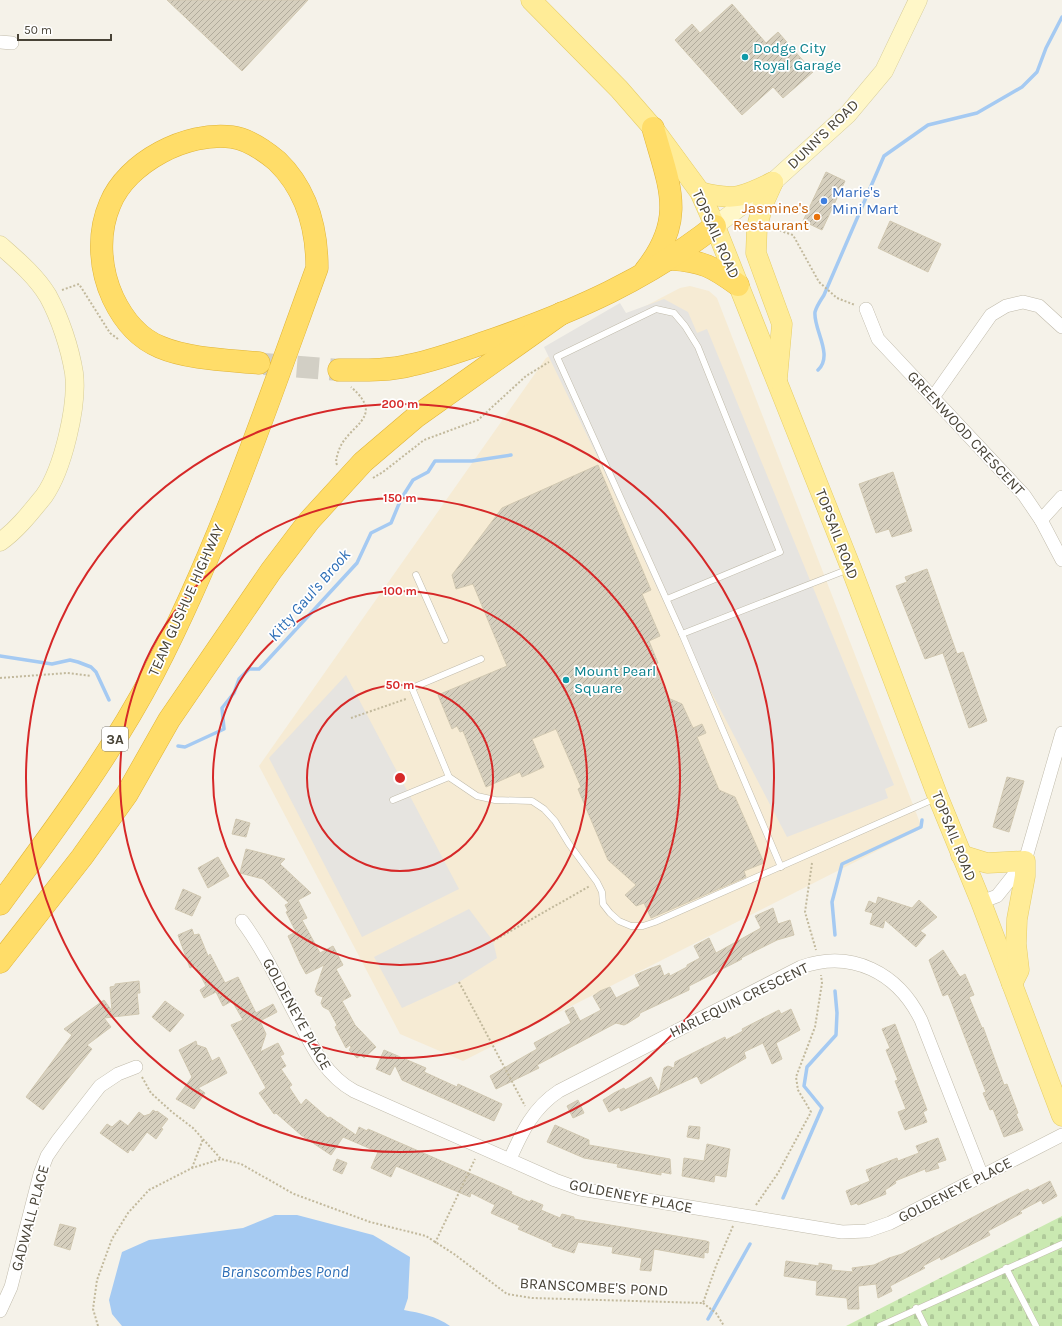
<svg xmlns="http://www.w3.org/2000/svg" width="1062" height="1326" font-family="Karla,sans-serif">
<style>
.commercial{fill:#f6ebd4}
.cemetery{fill:url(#cemetery-stones)}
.parking{fill:#e6e4e0}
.water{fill:#a5caf2}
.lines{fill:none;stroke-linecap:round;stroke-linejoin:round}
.stream{stroke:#a5caf2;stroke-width:3.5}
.building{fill:url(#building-hatch);stroke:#d1c8b1}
.highway-tunnel{stroke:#d2cfc5;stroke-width:22;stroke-dasharray:22 11;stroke-linecap:butt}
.lane-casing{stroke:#c0bbab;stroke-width:7}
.street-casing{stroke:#c0bbab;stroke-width:14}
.secondary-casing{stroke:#d5cb98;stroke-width:19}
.primary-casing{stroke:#e6cd66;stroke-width:21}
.highway-casing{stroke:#e0b437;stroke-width:23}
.path{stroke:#c2b99c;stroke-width:2;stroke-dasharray:2 2;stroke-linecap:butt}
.lane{stroke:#fff;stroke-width:6}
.street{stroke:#fff;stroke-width:13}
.secondary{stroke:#fff7c8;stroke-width:18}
.primary{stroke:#ffec97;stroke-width:20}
.highway{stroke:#ffdd69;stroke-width:22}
.ring{fill:none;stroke:#d62828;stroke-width:2}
.culture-dot{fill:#0f9aa8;stroke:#fff;stroke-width:1.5}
.shop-dot{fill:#3f7fe0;stroke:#fff;stroke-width:1.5}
.food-dot{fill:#e8710a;stroke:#fff;stroke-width:1.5}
.labels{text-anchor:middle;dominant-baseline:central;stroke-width:3.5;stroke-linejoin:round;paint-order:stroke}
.shield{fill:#fff;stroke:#7f7b73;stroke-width:1}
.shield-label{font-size:14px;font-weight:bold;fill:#484337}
.culture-label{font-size:15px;fill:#0d838f;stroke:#fff;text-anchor:start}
.street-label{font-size:15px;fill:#484337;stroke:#fff}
.shop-label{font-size:15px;fill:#366cbe;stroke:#fff;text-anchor:start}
.food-label{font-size:15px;fill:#c56008;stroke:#fff;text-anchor:end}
.water-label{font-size:16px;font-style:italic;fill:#2e6fb7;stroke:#fff}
.centre{fill:#d62828;stroke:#fff;stroke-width:2}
.ring-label{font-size:12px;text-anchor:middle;font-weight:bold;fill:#d62828;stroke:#fff;stroke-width:3.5;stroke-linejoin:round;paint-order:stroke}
</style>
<defs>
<pattern id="cemetery-stones" width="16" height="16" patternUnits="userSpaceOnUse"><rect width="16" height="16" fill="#cae9b1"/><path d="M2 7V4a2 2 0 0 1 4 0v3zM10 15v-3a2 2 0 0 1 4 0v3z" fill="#afc999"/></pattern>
<pattern id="building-hatch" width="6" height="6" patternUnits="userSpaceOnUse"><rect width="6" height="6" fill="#d6cfbe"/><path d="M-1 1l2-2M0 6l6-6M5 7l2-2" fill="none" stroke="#b0aa9b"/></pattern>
</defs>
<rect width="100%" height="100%" fill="#f5f2e9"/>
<polygon class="commercial" points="690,286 709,291 717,298 922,828 463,1061 400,1034 259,766 546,358 680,288"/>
<polygon class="cemetery" points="1062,1216 1062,1326 846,1326"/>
<g class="parking">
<polygon points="664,299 688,312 697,333 707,329 894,785 885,789 888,798 787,837 658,590 600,462 544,347 620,303 626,313"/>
<polygon points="346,675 459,889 362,937 269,758"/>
<polygon points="469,909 493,941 497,958 459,982 402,1008 374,957"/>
</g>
<path class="water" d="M 275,1215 L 297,1215 L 373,1235 L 410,1257 L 408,1298 L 404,1310 C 420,1313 436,1316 450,1326 L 122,1326 L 112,1314 L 109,1300 L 122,1252 L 149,1240 L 243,1228 Z"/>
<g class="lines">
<g class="stream">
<path d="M 818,370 C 834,355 813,329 815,312 C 817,305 821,300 824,295 L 884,156 L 928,125 L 977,113 L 1022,87 L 1037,72 L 1046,48 L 1062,17"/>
<polyline points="0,656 52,664 70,660 78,662 91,667 96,672 109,700"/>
<polyline points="178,746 185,747 224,729 222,708 234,693 239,679 249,669 259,669 264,664 357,563 371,533 391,523 401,499 413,480 428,472 435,461 472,461 511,455"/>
<polyline points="835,935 832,902 842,864 921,827 922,820"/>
<polyline points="783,1198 822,1108 804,1086 807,1067 836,1035 837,1013 835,991"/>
<polyline points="708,1319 750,1244"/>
</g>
</g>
<g class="building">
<polygon points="167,0 308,0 242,71"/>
<polygon points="732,4 766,43 778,32 813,72 783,98 773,87 742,115 675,40 692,24 700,33"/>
<polygon points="826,172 845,181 822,230 803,221"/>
<polygon points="890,221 941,244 928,272 878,248"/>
<polygon points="598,465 651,590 642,594 660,636 649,641 658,663 654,665 668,698 682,704 693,728 702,724 706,733 697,737 719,790 735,797 764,863 744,871 746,877 651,918 644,903 636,906 625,895 636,885 608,860 578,789 581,787 556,729 532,739 544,767 522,777 520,772 486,787 463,731 460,732 457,726 452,729 438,695 507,666 473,584 456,589 452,575 502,508"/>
<polygon points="893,472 912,531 892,537 889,529 876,533 859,484"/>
<polygon points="927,569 957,654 963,652 987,721 969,728 943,653 925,659 896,586 907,582 905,577"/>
<polygon points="1007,777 1024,781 1009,832 993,827"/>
<polygon points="236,819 250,823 246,837 232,834"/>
<polygon points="246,849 285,859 280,864 311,893 298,900 307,918 302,920 320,953 333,946 343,965 336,969 351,996 342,1001 355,1025 376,1047 364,1058 361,1055 357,1058 349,1050 351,1047 350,1045 346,1048 335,1027 337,1025 329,1010 323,1007 321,1003 323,997 317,995 315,991 324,965 306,974 300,963 288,936 296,932 286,912 288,911 285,905 289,903 263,879 240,873"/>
<polygon points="218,857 229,876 208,888 198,868"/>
<polygon points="183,889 201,897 192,916 175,909"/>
<polygon points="878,897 912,908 919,900 937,917 920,931 926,935 916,947 885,920 883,928 870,924 873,913 865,911 869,901 876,904"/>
<polygon points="773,908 778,924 790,920 794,935 777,940 741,958 742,959 689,986 689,990 640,1013 639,1016 628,1023 624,1025 616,1023 537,1065 539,1068 496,1089 490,1076 537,1049 534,1043 571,1023 565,1011 573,1007 580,1021 601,1010 593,996 600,991 610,987 616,998 640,986 635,975 649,969 660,965 664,976 669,973 670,976 687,967 687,965 700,958 694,946 709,938 716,953 761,928 755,916"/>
<polygon points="192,929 194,935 199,934 208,956 210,954 225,983 238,977 256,1013 273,1004 277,1012 260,1021 266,1034 260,1052 278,1043 284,1054 280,1056 286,1066 281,1069 292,1085 289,1087 301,1105 306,1099 328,1118 330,1117 356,1135 359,1127 367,1131 368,1129 483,1179 512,1192 511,1194 530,1202 531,1200 543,1205 541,1210 560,1218 562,1214 574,1217 574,1219 706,1241 709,1242 708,1253 704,1252 704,1258 654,1249 651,1271 640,1270 642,1258 612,1253 613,1247 578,1242 574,1253 552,1246 553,1244 518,1229 520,1226 491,1213 495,1205 471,1193 470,1197 396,1166 391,1177 371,1168 378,1152 343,1137 331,1155 301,1135 276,1113 274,1114 259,1093 266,1088 231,1025 243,1020 232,1001 223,1006 216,992 204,998 200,990 206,986 195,965 190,968 178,935"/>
<polygon points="943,950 960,977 965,974 974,995 969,997 982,1028 983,1027 1004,1085 1007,1084 1018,1113 1016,1114 1023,1130 1004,1137 993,1109 990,1110 983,1093 986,1092 951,1001 948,994 943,996 929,960"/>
<polygon points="139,981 140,993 137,993 139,1014 104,1018 111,1027 87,1045 92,1049 43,1110 26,1097 72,1035 64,1029 104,1000 112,1011 110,987 115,986 115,984"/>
<polygon points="165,1001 184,1015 170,1032 152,1017"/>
<polygon points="791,1009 800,1030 776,1043 782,1059 772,1064 763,1043 744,1052 746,1058 701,1084 697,1076 621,1111 619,1107 609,1112 603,1100 614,1093 624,1088 625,1090 651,1077 659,1092 664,1068 668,1066 674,1068 675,1062 725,1037 726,1040 743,1031 742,1029 779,1010 781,1014"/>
<polygon points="895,1024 927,1110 923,1112 927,1122 905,1130 898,1112 906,1109 895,1081 898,1080 886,1050 890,1048 882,1029"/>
<polygon points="196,1041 197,1045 206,1048 212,1061 219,1057 227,1073 198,1088 205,1093 194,1109 176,1099 192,1077 179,1050"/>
<polygon points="384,1050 426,1068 424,1072 457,1087 458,1084 502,1104 494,1121 402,1080 395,1065 390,1075 376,1069"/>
<polygon points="578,1100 584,1113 573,1118 567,1106"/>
<polygon points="153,1110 156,1112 157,1111 168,1119 161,1128 163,1129 156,1139 147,1132 133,1151 130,1149 128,1153 100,1133 107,1124 112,1127 120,1120 128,1126 139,1112 144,1116 150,1114"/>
<polygon points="555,1125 589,1140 589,1145 670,1159 671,1174 661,1172 661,1175 640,1171 617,1167 618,1164 584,1158 547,1142"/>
<polygon points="689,1126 700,1127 699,1139 687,1137"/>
<polygon points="938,1138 946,1160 937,1163 939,1168 926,1172 925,1169 895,1181 896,1183 885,1190 886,1194 858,1205 857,1203 851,1205 846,1191 870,1181 866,1170 897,1158 898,1161 919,1153 916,1146"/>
<polygon points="707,1144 730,1149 726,1177 715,1175 714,1182 682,1176 684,1158 704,1161"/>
<polygon points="337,1159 347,1163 342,1174 333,1170"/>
<polygon points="1050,1181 1057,1196 1043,1204 1041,1200 1020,1211 1022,1213 988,1231 990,1235 941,1260 940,1257 923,1266 925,1268 890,1286 892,1291 878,1298 876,1284 858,1286 859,1309 848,1309 847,1298 816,1295 817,1281 784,1276 786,1261 819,1266 819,1263 832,1265 831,1270 853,1272 852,1268 874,1265 889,1258 902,1254 1004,1201 1028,1189 1030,1191"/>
<polygon points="60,1224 76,1228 70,1250 54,1245"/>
</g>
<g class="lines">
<polyline class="highway-tunnel" points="264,364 339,370"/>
<defs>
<g id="lane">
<polyline points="416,575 445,640"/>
<polyline points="667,599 780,552 698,347 685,326 674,313 656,309 557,357 682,634 781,867"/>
<polyline points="682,634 849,569"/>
<polyline points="481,659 412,688 449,777 477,796 495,800 532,801 544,809 555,821 569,844 597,882 602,892 603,904 610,913 619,921 631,926 643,926 655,922 936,798"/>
<polyline points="393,800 449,777"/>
<polyline points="1006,1268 1036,1326"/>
<polyline points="916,1308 925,1326"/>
<polyline points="880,1326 1062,1244"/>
</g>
<g id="street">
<polyline points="0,42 12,43"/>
<polyline points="866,309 878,339 1024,495 1041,520 1062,560"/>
<polyline points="934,396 991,315 1006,306 1023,302 1039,306 1062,327"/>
<polyline points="1041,520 1062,497"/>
<polyline points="981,902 997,896 1025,861 1062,733"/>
<path d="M 242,921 C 263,949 278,981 294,1012 C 310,1042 323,1074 354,1091 L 555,1180 L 580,1189 L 842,1232 L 867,1231 L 890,1223 L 1062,1135"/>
<path d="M 510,1159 C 522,1132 533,1108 559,1091 L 801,967 C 852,949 898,973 921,1020 L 982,1176"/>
<polyline points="0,1311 11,1287 40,1174 47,1156 58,1140 100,1086 118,1074 136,1067"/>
</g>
<g id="secondary">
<polyline points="715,226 773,182 848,114 884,71 918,0"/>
<path d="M 0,245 C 17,260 36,276 48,296 C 60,318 70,348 74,373 C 78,405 63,469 44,496 C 31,512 17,530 0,542"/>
</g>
<g id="primary">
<polyline points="531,0 619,89 653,128 700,192 715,226 851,568 938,797 981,902 1062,1116"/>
<polyline points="773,182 763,204 757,227 756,253 782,324 777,379"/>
<path d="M 700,192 C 734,201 743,197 773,182"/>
<polyline points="961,855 987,863 1025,861 1025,876 1017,919 1016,944 1019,970 1012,984"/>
</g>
<g id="highway">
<path d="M 671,259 C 703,261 713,267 738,285"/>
<path d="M 645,271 C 687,218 669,186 653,128"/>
<path d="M 339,370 C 363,370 388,371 411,365 C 440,359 468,348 495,339 C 577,310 646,280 715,226"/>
<path d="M 0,904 C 54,830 110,756 153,674 C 220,545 267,405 317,268 C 317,228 307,190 277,161 C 265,151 248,139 232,137 C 187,131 127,162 110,204 C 97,234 100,270 113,298 C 123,319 138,338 160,347 C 188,359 228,360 259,363"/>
<polyline points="0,962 82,857 127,794 169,720 271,571 309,521 363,462 417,416 562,313"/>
</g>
</defs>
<use href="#lane" class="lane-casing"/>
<use href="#street" class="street-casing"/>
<use href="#secondary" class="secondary-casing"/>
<use href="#primary" class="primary-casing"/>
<use href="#highway" class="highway-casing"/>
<g class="path">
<polyline points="772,228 793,235 819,282 837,298 855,305"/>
<polyline points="62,290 79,284 110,333 118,339"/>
<path d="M 337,465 C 335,460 337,457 338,453 C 345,425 388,419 351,387"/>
<polyline points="373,478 383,472 424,440 478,420 526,376 549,362"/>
<polyline points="0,678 67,673 91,676"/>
<polyline points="351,718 406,699"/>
<polyline points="812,863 805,912 816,950"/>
<polyline points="493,941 590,886"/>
<polyline points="459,982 525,1106"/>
<polyline points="142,1077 151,1093 172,1112 193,1128 221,1159"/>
<polyline points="192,1168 203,1139"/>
<polyline points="756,1205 778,1173 811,1112 798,1090 796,1077 815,1027 822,983 821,975"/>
<polyline points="435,1243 475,1159"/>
<polyline points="703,1303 716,1313 724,1326"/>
<polyline points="98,1326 93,1309 97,1280 112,1239 128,1213 149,1190 192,1168 221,1159 241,1164 294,1194 370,1222 426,1236 454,1254 507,1294 532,1298 703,1303 716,1266 733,1226"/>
</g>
<use href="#lane" class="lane"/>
<use href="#street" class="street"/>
<use href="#secondary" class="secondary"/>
<use href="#primary" class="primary"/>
<use href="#highway" class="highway"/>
</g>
<g class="ring">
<circle cx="400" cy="778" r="93"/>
<circle cx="400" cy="778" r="187"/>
<circle cx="400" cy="778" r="280"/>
<circle cx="400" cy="778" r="374"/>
</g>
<g class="culture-dot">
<circle cx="745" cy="57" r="4"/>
<circle cx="566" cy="680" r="4"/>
</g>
<circle class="shop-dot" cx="824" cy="201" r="4"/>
<circle class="food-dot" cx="817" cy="217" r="4"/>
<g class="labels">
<rect class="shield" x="102" y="727" width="26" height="24" rx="3"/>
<g class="shield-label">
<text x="115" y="739">3A</text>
</g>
<g class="culture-label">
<text x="753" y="48">Dodge City<tspan x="753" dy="17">Royal Garage</tspan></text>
<text x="574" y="671">Mount Pearl<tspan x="574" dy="17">Square</tspan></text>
</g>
<g class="street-label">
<text transform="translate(823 134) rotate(-44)">DUNN'S ROAD</text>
<text transform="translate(716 234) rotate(66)">TOPSAIL ROAD</text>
<text transform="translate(966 433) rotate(47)">GREENWOOD CRESCENT</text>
<text transform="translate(837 534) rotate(69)">TOPSAIL ROAD</text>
<text transform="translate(186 600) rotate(-66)">TEAM GUSHUE HIGHWAY</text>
<text transform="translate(954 836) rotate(68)">TOPSAIL ROAD</text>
<text transform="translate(739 1000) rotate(-26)">HARLEQUIN CRESCENT</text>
<text transform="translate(297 1014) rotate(61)">GOLDENEYE PLACE</text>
<text transform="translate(955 1190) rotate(-27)">GOLDENEYE PLACE</text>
<text transform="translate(631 1196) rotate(11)">GOLDENEYE PLACE</text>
<text transform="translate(30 1218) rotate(-75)">GADWALL PLACE</text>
<text transform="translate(594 1287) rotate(3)">BRANSCOMBE'S POND</text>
</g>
<g class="shop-label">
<text x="832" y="192">Marie's<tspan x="832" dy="17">Mini Mart</tspan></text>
</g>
<g class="food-label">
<text x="809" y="208">Jasmine's<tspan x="809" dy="17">Restaurant</tspan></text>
</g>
<g class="water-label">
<text transform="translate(309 595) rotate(-49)">Kitty Gaul's Brook</text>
<text x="285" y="1271">Branscombes Pond</text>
</g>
</g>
<circle cx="400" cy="778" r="6" class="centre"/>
<g class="ring-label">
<text x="400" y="408">200 m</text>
<text x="400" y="502">150 m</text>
<text x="400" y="595">100 m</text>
<text x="400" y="689">50 m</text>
</g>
<path d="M18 34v6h93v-6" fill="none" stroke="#484337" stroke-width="2"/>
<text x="24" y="34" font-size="12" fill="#484337" stroke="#ffffff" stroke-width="3" paint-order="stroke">50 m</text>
</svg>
